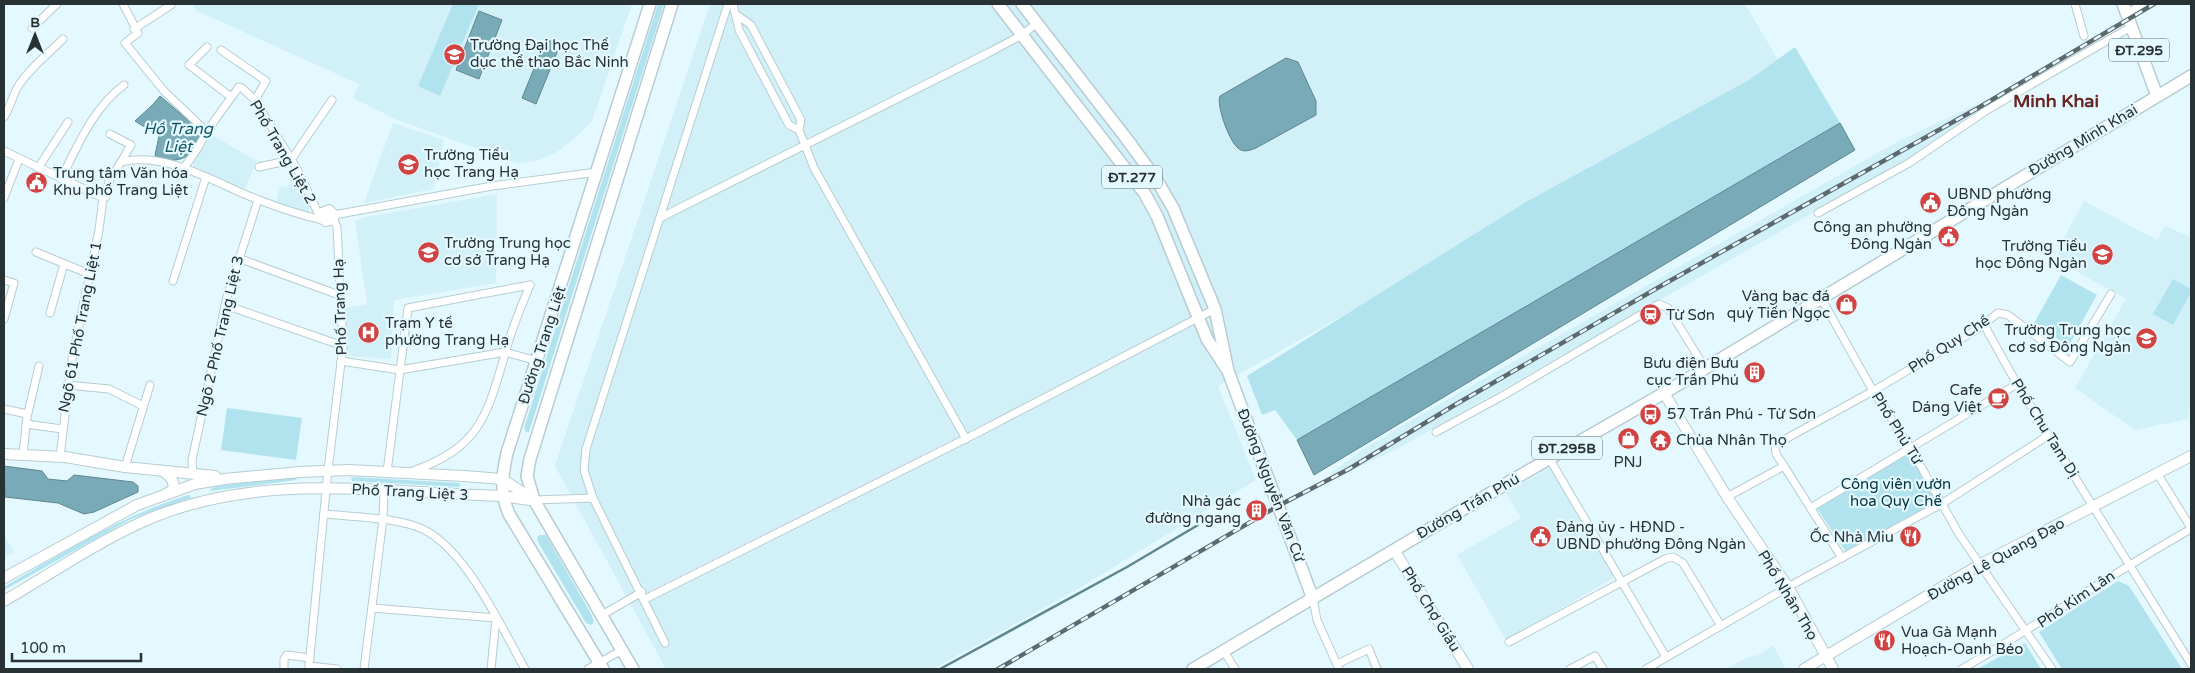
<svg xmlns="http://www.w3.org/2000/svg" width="2195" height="673" font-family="'Varela Round',sans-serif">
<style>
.built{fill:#d1f0f8}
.green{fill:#b1e3ef}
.water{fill:#78aab7;stroke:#60868f}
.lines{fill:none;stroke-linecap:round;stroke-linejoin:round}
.stream{stroke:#60868f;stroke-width:2.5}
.street-casing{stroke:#b7ccd1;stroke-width:9}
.secondary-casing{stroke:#b7ccd1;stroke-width:12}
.primary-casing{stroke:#b7ccd1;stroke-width:14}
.street{stroke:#fff;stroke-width:7}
.secondary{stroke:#fff;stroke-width:10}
.primary{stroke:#fff;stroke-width:11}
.rail-casing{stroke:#5d6a6d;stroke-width:4.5}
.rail{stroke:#e4f9ff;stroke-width:2.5;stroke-dasharray:8;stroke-linecap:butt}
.labels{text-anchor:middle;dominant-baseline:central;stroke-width:4.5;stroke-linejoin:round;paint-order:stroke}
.shield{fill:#e4f9ff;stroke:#606d70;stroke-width:1}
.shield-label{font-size:14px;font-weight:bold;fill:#283133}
.poi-label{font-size:15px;fill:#283133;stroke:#e4f9ff;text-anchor:start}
.street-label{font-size:15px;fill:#283133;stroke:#e4f9ff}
.park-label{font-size:15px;fill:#01333d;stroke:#e4f9ff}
.water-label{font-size:16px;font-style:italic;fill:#125866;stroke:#e4f9ff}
.quarter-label{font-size:18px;font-weight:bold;fill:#6a2522;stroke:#e4f9ff}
</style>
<rect width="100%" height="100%" fill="#e4f9ff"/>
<g class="built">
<polygon points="192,4 632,4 592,121 574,139 557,152 537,161 517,163 395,119 353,98 359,84 197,11"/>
<polygon points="710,4 1745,4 1783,68 1218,386 1256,480 1076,590 933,669 666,669 555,466"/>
<polygon points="1977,104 1981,109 1901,163 1399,448 1335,478 1332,472 1362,450 1410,421 1895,143"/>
<polygon points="393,123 444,140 433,189 364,203"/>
<polygon points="212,135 257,161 245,189 194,167 193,163"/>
<polygon points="298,173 312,196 309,212 275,205 280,187 289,186 291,178"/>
<polygon points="497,194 496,283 394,300 391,359 347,356 346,308 367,304 355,221 366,217"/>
<polygon points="2084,201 2157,240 2165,226 2191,237 2191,398 2188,419 2135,430 2075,388 2126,299 2058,261 2058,249"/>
<polygon points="1551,467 1613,573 1612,579 1506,640 1457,555 1521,518 1506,493"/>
<polygon points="4,535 14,552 4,558"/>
<polygon points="1773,645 1786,669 1725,669 1748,657 1759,655"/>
</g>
<g class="green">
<polygon points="453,4 479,4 440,96 418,86"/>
<polygon points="658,4 664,4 529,432 526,432 524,428"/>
<polygon points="1795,47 1840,123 1297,440 1275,410 1262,415 1247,376 1526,202 1749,80"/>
<polygon points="2061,275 2097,295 2069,345 2033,325"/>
<polygon points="2173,279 2191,289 2191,292 2173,325 2153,314"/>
<polygon points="227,408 302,418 296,460 221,450"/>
<polygon points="1911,452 1938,502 1846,552 1816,507"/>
<polygon points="294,477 297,480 210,491 212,488 219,486"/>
<polygon points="354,477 459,483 461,485 458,487 352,481 351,478"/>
<path d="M 188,495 L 190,495 L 191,498 L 131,519 L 4,590 L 4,587 C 64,552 121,516 188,495 Z"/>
<polygon points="540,535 546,535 591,614 594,622 591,625 586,623 538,542 537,537"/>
<polygon points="2118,581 2129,586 2182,669 2062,669 2039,632"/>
<polygon points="2025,643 2041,669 1977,669"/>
</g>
<g class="water">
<polygon points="479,11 502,20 479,79 456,70"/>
<polygon points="546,39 560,45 536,104 522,98"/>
<path d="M 1286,58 L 1298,62 L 1316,101 L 1316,115 L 1256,148 C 1249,151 1242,153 1237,147 C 1229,140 1216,105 1220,96 Z"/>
<path d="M 160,96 L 201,131 C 198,156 178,166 156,157 L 155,155 L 159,136 L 135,121 C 144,112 153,106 160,96 Z"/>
<polygon points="1840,123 1855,150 1314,475 1297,440"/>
<polygon points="4,466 42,471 48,479 67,481 74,475 133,482 138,486 138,492 94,512 84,514 58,503 5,497"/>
</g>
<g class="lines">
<polyline class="stream" points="940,669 1127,567 1198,525"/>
<defs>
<g id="street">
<polyline points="123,4 138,33 125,43 164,91 207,132"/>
<polyline points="733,4 739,30 789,125 799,130"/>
<polyline points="2075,4 2084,36"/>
<polyline points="2126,14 2143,4"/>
<polyline points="737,15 751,25 801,120 799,130 814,168 966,439"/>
<polyline points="32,28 57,4"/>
<polyline points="134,29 171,5"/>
<polyline points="207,47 189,65 231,97"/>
<polyline points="221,50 266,81 255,100"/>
<path d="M 4,117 C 11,107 12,95 19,85 C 30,68 48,54 63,39"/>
<polyline points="110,134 131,145 121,162"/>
<path d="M 4,151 L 103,198 L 106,197 L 109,181 L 121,162 C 168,151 216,184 259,200 C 280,208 302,216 324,220"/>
<polyline points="259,167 291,160 332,100"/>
<polyline points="38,168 68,122"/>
<path d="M 183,168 C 194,157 199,145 207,132 C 217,116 228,102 239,87 L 242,88 L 255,100 L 297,169 L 318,213 L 322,215"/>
<path d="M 61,179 C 78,145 93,108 124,85"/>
<polyline points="4,198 19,159"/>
<polyline points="1818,213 1909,163 1987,110 2131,27"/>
<polyline points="660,218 990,52 1022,35 1037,23"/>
<polyline points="36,252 89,274"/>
<polyline points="238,258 339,295"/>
<polyline points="4,280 14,283 4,319"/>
<polyline points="173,281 206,177"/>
<polyline points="1821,298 1873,391 1910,447 1959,534 2052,669"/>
<polyline points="225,305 343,346"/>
<polyline points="50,313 64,264"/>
<polyline points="1983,323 2017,384 2191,664"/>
<polyline points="341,361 400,370 505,352 537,361"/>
<polyline points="67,385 109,389 143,406"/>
<polyline points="4,409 27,414"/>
<polyline points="26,424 62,429"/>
<polyline points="1436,432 1504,395 1659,304 1668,308 1705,368"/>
<polyline points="23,455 27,417 39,366"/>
<polyline points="60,457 71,364 99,230 103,198"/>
<polyline points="1549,458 1666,657"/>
<polyline points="1784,466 1842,558"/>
<polyline points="125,467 150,385"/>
<path d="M 413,471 C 480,447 487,416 505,354 C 511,330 521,307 530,285"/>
<polyline points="387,472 408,308 530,285"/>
<polyline points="2157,473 2191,528"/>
<polyline points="193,475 192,460 227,297 258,200"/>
<polyline points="1727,497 1784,466 1776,454 1775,445 1780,442 1873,391 1976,330 1998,313 2008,315 2070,362 2111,294"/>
<polyline points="534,500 593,498"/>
<polyline points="1812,507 2017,384"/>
<path d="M 324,514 C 354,517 387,517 415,526 C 463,541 501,627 525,669"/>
<polyline points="645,599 979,432 1215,309"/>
<polyline points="1313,599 1317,620 1339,669"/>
<polyline points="372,608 496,618 491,669"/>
<polyline points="602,615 642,592"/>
<polyline points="1509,642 1665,559 1673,557 1683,563 1721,626"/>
<polyline points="665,643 593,498 584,470 586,449 728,4"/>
<polyline points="1224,651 1235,669"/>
<polyline points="1337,664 1369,649 1377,669"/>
<polyline points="284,669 284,659 287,655 310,658"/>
<polyline points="337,669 309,666 328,470 343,346 337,227 333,219 334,215 492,186 597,172"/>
<polyline points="364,669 383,519 384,490"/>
<polyline points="588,669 622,650"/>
<polyline points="1570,669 1595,656 1603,669"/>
<polyline points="1646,669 1788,587 1943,503 2049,435"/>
<path d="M 1962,669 C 2040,624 2112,573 2191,529"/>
</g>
<g id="secondary">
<polyline points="333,219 326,221 323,219 322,213 329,210 334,215"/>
<polyline points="1664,393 1727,497 1788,587 1833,669"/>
<polyline points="4,454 65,457 125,467 215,476"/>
<path d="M 163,471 C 169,476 176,481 173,490 L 166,494"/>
<polyline points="1394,550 1468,669"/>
<polyline points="4,578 137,505 195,484 224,479 300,472 349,470 464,476 502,479 534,500"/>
<path d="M 4,601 C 49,575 94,544 142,522 C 257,470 382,493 502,496 L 530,500"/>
<polyline points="1804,669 1981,564 2191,456"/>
</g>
<g id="primary">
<polyline points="998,4 1145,194 1157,216 1207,339 1226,368"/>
<polyline points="1022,4 1126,138 1156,179 1173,208 1215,309 1228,371 1313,599"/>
<polyline points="2123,4 2157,96"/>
<path d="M 603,669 L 509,514 C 500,492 502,476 507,453 L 650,4"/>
<polyline points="633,669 534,500 527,476 530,459 672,4"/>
<polyline points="1193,669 1521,475 1664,393 2191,76"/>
</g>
</defs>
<use href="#street" class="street-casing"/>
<use href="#secondary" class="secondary-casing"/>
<use href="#primary" class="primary-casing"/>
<use href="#street" class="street"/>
<use href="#secondary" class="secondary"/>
<use href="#primary" class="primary"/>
<defs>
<polyline id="rail" points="998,669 1278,506 1349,469 1453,406 1666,283 1978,108 2154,4"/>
</defs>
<use href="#rail" class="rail-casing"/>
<use href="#rail" class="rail"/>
</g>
<defs>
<symbol id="university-disc" viewBox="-11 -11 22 22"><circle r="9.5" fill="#d14241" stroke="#e4f9ff"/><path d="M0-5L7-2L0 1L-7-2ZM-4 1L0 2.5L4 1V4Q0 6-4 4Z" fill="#fff"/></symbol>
<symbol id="school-disc" viewBox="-11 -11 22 22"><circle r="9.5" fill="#d14241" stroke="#e4f9ff"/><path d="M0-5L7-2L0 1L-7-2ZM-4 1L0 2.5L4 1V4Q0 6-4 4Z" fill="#fff"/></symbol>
<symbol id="civic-disc" viewBox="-11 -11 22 22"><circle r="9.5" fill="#d14241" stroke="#e4f9ff"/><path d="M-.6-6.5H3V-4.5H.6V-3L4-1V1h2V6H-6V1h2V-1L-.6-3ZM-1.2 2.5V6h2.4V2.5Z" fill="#fff"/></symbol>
<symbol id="shop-disc" viewBox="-11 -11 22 22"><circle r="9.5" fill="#d14241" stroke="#e4f9ff"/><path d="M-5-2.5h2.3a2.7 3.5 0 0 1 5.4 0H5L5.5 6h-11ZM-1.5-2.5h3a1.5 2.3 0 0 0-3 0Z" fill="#fff"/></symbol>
<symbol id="station-disc" viewBox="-11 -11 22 22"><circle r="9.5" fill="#d14241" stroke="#e4f9ff"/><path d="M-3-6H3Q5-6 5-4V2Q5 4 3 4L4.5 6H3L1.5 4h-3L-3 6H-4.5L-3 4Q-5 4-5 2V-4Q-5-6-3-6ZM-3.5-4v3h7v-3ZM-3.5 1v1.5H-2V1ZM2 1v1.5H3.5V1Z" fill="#fff"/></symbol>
<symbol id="hospital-disc" viewBox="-11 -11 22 22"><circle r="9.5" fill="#d14241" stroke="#e4f9ff"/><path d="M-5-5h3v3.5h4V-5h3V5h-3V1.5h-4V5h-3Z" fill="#fff"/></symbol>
<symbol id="building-disc" viewBox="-11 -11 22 22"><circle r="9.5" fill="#d14241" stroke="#e4f9ff"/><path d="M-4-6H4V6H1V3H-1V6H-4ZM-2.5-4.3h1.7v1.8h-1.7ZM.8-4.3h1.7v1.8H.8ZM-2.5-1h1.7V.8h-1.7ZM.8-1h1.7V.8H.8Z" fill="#fff"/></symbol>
<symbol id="cafe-disc" viewBox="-11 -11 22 22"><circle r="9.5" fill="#d14241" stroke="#e4f9ff"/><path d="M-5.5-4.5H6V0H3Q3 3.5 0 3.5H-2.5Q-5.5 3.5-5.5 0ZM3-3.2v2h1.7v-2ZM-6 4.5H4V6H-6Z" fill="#fff"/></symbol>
<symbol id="bus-disc" viewBox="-11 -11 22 22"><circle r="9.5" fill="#d14241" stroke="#e4f9ff"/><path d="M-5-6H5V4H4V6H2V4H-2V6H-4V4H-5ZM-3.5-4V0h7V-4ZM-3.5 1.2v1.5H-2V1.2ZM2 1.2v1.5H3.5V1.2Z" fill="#fff"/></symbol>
<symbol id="temple-disc" viewBox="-11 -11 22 22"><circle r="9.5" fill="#d14241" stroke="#e4f9ff"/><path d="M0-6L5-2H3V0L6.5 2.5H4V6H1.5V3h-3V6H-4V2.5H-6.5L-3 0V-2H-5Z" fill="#fff"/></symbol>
<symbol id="restaurant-disc" viewBox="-11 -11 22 22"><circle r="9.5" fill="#d14241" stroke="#e4f9ff"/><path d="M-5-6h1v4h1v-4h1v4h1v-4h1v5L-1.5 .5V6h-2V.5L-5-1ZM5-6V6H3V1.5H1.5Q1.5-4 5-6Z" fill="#fff"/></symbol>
</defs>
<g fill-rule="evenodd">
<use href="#university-disc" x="442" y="42" width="25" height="25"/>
<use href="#school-disc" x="396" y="152" width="25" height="25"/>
<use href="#civic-disc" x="24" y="170" width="25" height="25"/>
<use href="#civic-disc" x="1918" y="190" width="25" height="25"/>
<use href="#civic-disc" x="1936" y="224" width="25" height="25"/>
<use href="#school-disc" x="416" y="240" width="25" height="25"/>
<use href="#school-disc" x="2090" y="242" width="25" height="25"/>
<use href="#shop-disc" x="1834" y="292" width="25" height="25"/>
<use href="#station-disc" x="1638" y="302" width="25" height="25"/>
<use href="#hospital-disc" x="356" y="320" width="25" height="25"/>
<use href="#school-disc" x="2134" y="326" width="25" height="25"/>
<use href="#building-disc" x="1742" y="360" width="25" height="25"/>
<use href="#cafe-disc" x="1986" y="386" width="25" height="25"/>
<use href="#bus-disc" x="1638" y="402" width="25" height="25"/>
<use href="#shop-disc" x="1616" y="426" width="25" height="25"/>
<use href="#temple-disc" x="1648" y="428" width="25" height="25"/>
<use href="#building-disc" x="1244" y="498" width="25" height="25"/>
<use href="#civic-disc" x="1528" y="524" width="25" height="25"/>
<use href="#restaurant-disc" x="1898" y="524" width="25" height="25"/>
<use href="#restaurant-disc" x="1872" y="628" width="25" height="25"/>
</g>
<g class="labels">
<g class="shield">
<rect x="2109" y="38.5" width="60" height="23" rx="4"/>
<rect x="1102" y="165.5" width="60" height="23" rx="4"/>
<rect x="1532" y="436.5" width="70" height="23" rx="4"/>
</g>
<g class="shield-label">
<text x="2139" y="50">ĐT.295</text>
<text x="1132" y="177">ĐT.277</text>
<text x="1567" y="448">ĐT.295B</text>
</g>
<g class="poi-label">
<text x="470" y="45">Trường Đại học Thể<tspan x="470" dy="17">dục thể thao Bắc Ninh</tspan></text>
<text x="424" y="155">Trường Tiểu<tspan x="424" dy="17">học Trang Hạ</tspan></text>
<text x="53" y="173">Trung tâm Văn hóa<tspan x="53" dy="17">Khu phố Trang Liệt</tspan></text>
<text x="1947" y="194">UBND phường<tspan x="1947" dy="17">Đông Ngàn</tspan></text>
<text x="1932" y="227" text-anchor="end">Công an phường<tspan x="1932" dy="17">Đông Ngàn</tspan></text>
<text x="444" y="243">Trường Trung học<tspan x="444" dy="17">cơ sở Trang Hạ</tspan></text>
<text x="2087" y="246" text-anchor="end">Trường Tiểu<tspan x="2087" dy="17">học Đông Ngàn</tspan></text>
<text x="1830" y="296" text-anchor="end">Vàng bạc đá<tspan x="1830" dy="17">quý Tiến Ngọc</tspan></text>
<text x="1666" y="315">Từ Sơn</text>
<text x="385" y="323">Trạm Y tế<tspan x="385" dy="17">phường Trang Hạ</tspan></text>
<text x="2131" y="330" text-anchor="end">Trường Trung học<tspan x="2131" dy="17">cơ sơ Đông Ngàn</tspan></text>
<text x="1739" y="363" text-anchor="end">Bưu điện Bưu<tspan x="1739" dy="17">cục Trần Phú</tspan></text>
<text x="1982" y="390" text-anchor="end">Cafe<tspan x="1982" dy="17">Dáng Việt</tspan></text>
<text x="1667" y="414">57 Trần Phú - Từ Sơn</text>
<text x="1676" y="440">Chùa Nhân Thọ</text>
<text x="1628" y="462" text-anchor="middle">PNJ</text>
<text x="1241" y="501" text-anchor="end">Nhà gác<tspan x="1241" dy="17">đường ngang</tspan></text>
<text x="1556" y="527">Đảng ủy - HĐND -<tspan x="1556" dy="17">UBND phường Đông Ngàn</tspan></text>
<text x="1894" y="537" text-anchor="end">Ốc Nhà Miu</text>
<text x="1901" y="632">Vua Gà Mạnh<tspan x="1901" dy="17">Hoạch-Oanh Béo</tspan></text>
</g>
<g class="street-label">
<text transform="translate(2083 140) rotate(-31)">Đường Minh Khai</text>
<text transform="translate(283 152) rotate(60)">Phố Trang Liệt 2</text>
<text transform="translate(340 307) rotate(-92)">Phố Trang Hạ</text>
<text transform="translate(80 327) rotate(-79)">Ngõ 61 Phố Trang Liệt 1</text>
<text transform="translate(220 336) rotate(-77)">Ngõ 2 Phố Trang Liệt 3</text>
<text transform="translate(1949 344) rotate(-33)">Phố Quy Chế</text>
<text transform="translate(542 345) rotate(-72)">Đường Trang Liệt</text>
<text transform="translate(1897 428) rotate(58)">Phố Phủ Từ</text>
<text transform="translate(2045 428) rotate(58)">Phố Chu Tam Dị</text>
<text transform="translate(1271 485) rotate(69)">Đường Nguyễn Văn Cừ</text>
<text transform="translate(410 492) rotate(3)">Phố Trang Liệt 3</text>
<text transform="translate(1468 506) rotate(-30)">Đường Trần Phú</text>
<text transform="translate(1996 559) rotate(-29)">Đường Lê Quang Đạo</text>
<text transform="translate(1788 595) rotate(59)">Phố Nhân Thọ</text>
<text transform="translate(2076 599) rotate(-34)">Phố Kim Lân</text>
<text transform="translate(1431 609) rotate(58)">Phố Chợ Giầu</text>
</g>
<g class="park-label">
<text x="1896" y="484">Công viên vườn<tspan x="1896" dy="17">hoa Quy Chế</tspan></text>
</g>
<g class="water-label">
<text x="178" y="129">Hồ Trang<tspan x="178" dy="18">Liệt</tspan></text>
</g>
<g class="quarter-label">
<text x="2056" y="101">Minh Khai</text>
</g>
</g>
<rect width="2195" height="673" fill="none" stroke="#283133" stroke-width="10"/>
<g transform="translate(35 35)" stroke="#e4f9ff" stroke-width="4" paint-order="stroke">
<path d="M0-4L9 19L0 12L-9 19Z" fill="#283133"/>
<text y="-8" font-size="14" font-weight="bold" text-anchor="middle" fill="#283133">B</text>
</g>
<path d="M12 653v8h129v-8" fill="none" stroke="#283133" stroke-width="2.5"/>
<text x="20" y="653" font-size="15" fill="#283133" stroke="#e4f9ff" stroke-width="4" paint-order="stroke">100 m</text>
</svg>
